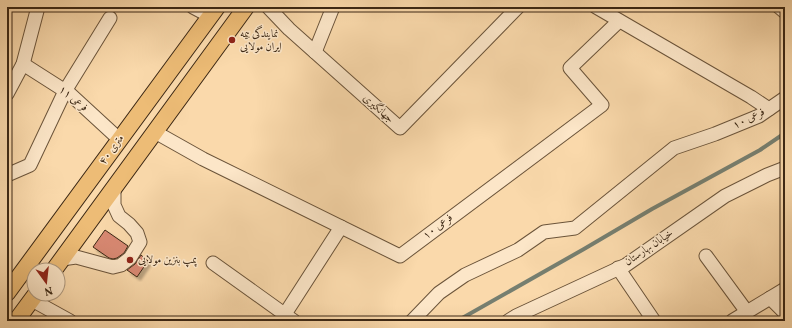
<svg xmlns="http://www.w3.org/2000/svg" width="792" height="328" font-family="Vollkorn,Amiri,serif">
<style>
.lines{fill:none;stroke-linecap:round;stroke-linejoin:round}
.stream{stroke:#767f70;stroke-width:4}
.building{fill:#d88872;stroke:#3b2714;filter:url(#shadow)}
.minor-casing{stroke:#6b543a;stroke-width:15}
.major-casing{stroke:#3b2714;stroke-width:18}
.minor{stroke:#fce6c8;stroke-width:13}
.major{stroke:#edbc76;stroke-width:16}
.poi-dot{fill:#8f2418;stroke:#fce6c8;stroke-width:1.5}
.labels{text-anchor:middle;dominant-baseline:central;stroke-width:3;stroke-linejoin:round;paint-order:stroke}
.poi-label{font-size:11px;fill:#3b2714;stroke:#fce6c8;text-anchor:start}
.street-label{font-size:11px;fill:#3b2714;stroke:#fce6c8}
</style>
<defs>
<filter id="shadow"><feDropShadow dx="3.5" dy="3.5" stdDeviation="1" flood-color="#0004"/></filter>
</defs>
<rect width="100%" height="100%" fill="#fad9ab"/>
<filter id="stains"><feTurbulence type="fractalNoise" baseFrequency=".005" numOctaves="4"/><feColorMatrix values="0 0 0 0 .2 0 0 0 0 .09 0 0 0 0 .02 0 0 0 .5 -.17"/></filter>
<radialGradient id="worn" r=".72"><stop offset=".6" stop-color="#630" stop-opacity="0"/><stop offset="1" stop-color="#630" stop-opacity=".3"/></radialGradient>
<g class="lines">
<polyline class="stream" points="457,321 584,249 652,209 760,150 785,133"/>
</g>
<g class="building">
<polygon points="105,230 128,246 124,253 117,258 113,259 109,258 93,247"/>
<polygon points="141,255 148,261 137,277 127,270 135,264"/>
</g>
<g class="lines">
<defs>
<g id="minor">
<polyline points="193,7 210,16"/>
<polyline points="268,7 289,29 400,128 518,7"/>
<polyline points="596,7 751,97 769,109"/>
<polyline points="779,7 785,12"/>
<polyline points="315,52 333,7"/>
<polyline points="23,64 70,94 120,140"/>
<polyline points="7,94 23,64 38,7"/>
<polyline points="155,132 203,159 400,256 602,105 570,68 619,21"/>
<polyline points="7,175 30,165 65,91 110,18"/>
<polyline points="706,256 747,312"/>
<polyline points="62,259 76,257 113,267 121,265 130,258 140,242 137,233 129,224 119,216 114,205 114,188"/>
<polyline points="213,263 294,321"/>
<polyline points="618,268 654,321"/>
<polyline points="770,298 785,313"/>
<polyline points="32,300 70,321"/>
<polyline points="285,314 341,227"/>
<polyline points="412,321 439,293 465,275 518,250 544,232 575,228 674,148 715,134 759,116 785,98"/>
<polyline points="508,321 516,316 626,265 725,196 767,175 785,168"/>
<polyline points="732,321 785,289"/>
</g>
<g id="major">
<polyline points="54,270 246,7"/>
<polyline points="7,293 217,7"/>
<polyline points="16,321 36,294"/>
</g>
</defs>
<use href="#minor" class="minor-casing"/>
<use href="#major" class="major-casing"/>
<use href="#minor" class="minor"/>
<use href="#major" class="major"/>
</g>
<g class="poi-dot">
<circle cx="232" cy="40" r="4"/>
<circle cx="130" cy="260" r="4"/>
</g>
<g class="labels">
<g class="poi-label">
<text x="240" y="34">نمایندگی بیمه<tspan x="240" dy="13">ایران مولایی</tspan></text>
<text x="138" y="260">پمپ بنزین مولایی</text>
</g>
<g class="street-label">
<text transform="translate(73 99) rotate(39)">فرعی ۱۱</text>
<text transform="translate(378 109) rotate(42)">جهانگیری</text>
<text transform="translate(749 119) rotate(-26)">فرعی ۱۰</text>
<text transform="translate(112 150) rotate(-54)">۴۰ متری</text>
<text transform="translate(438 227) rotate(-37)">فرعی ۱۰</text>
<text transform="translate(649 248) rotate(-34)">خیابان بهارستان</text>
</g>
</g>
<rect width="792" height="328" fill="none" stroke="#fad9ab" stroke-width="24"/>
<rect x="8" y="8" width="776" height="312" fill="none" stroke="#3b2714" stroke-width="2"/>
<rect x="12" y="12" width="768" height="304" fill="none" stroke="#3b2714"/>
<g transform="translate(46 282) rotate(165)"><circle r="19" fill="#fce6c8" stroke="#af9a80"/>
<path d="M0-3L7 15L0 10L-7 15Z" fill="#8f2418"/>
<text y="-6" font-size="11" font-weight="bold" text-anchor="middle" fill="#3b2714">N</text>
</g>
<rect width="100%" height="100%" filter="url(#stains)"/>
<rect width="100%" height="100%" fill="url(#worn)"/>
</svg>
